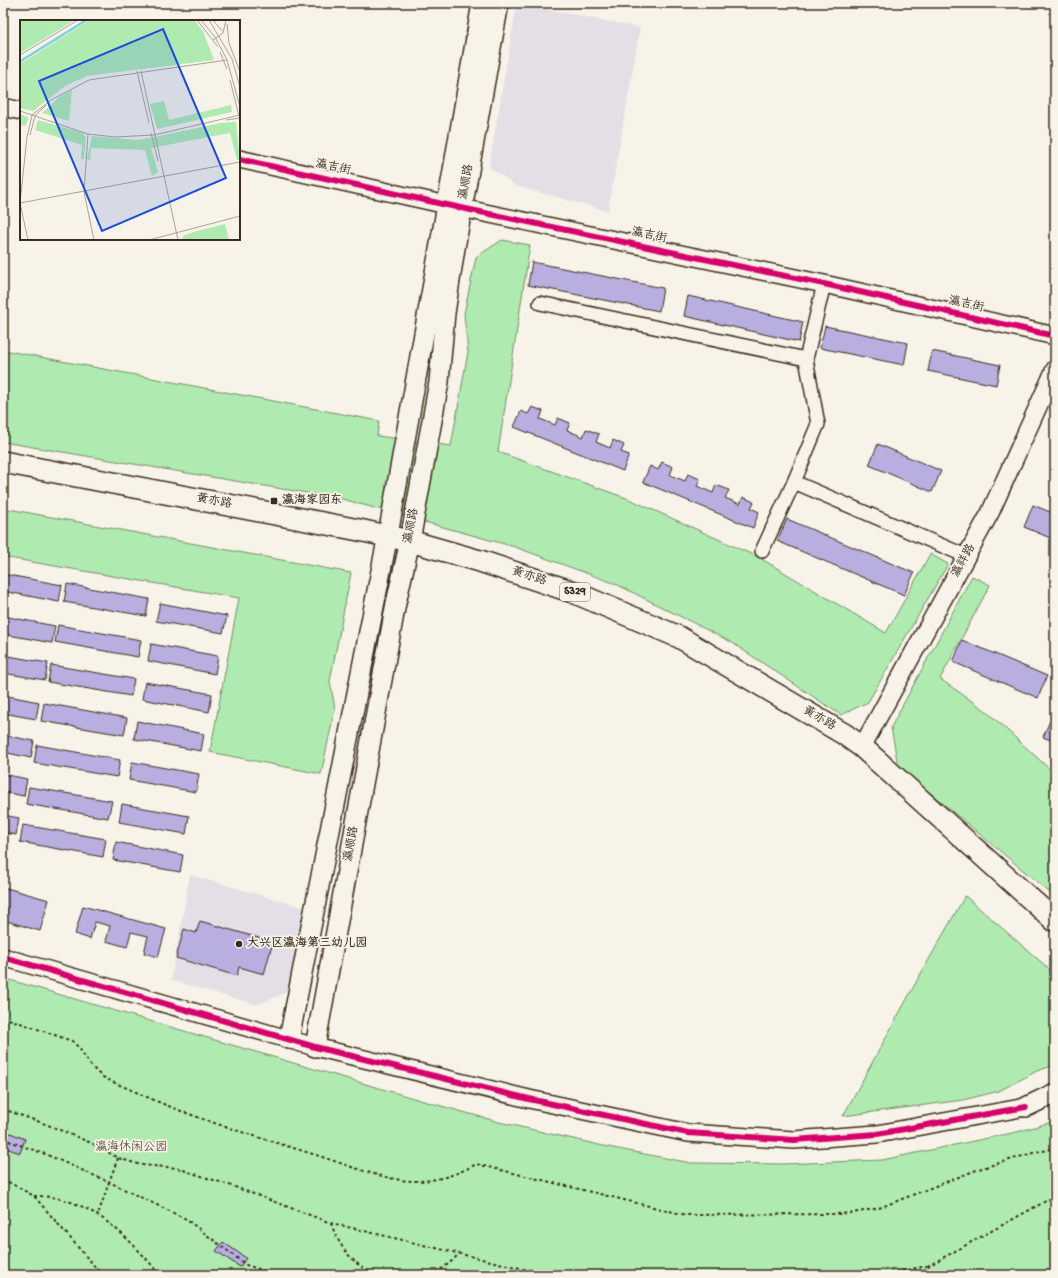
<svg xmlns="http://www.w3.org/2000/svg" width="1058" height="1278" font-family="'Gochi Hand','LXGW WenKai TC',sans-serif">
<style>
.built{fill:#e4dee6}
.green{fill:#afebb1;stroke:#758a68}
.building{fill:#b8aee0;stroke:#3b2a1e}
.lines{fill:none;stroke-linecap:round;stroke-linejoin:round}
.minor-casing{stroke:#3b2a1e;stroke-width:16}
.tertiary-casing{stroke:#3b2a1e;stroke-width:20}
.secondary-casing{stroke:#3b2a1e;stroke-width:22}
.primary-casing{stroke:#3b2a1e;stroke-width:24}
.path{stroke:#3b2a1e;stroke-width:2;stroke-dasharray:3 3;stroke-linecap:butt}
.minor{stroke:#f7f3e8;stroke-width:13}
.tertiary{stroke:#f7f3e8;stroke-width:17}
.secondary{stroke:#f7f3e8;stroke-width:19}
.primary{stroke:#f7f3e8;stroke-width:21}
.cycleway-casing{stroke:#f7f3e8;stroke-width:8}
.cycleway{stroke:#d6006c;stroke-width:6}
.poi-dot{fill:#3b2a1e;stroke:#f7f3e8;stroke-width:1.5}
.labels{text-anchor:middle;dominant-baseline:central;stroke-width:3.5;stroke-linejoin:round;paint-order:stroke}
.shield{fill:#f7f3e8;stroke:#73665b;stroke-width:1}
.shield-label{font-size:11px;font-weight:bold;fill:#3b2a1e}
.street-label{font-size:12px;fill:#3b2a1e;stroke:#f7f3e8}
.poi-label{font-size:12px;font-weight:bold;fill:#3b2a1e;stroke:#f7f3e8;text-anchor:start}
.park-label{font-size:12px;fill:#52513b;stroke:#f7f3e8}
.inset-road{fill:none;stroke:#aca397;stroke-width:1}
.view{fill:#1d4ed8;fill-opacity:0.15;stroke:#1d4ed8;stroke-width:2}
.inset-edge{fill:none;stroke:#3b2a1e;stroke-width:2}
</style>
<rect width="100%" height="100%" fill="#f7f3e8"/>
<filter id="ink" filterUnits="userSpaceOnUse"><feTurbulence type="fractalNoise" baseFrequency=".025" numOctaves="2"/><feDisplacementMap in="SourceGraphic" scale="8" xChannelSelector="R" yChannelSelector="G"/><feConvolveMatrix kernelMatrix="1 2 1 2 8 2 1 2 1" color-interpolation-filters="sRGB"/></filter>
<g filter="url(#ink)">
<g class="built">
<polygon points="517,3 640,28 608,211 516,186 489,167"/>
<polygon points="190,875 306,908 291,990 257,1005 171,980"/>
</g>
<g class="green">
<polygon points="502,240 530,245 498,452 629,499 760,558 886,633 930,554 948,564 868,702 841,715 731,642 616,584 515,547 342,499 3,442 3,350 379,421 377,436 451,446 468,352 464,314 476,257"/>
<polygon points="3,508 351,573 330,681 335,709 321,774 210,752 239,598 3,557"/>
<polygon points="972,576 990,585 940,679 985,710 1055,774 1055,897 898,766 891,727"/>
<polygon points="965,896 1055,974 1055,1065 1037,1071 999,1091 963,1100 843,1116 919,977"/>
<polygon points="3,978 420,1100 499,1122 608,1147 691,1163 782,1164 882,1160 1017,1132 1055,1121 1055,1275 3,1275"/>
</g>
<g class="building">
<polygon points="532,262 663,288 659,311 528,285"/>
<polygon points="688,296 803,322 799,342 684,316"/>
<polygon points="825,326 908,343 904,365 820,348"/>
<polygon points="932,351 1000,365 996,385 928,371"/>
<polygon points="532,407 543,411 540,419 555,425 558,418 570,423 567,430 583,437 586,429 599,434 596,442 610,448 613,440 624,445 621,452 629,455 623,471 514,427 521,411 528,414"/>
<polygon points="878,444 941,471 932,492 869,465"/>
<polygon points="662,462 673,467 670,475 685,481 688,474 700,479 697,486 713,493 716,485 729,490 725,498 740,504 743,497 754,502 751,508 759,512 753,528 643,482 650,466 658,470"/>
<polygon points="1033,505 1055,514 1055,540 1024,527"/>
<polygon points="787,519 914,573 904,595 777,541"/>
<polygon points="3,574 62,585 59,602 3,591"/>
<polygon points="67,584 149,599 146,616 64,602"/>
<polygon points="160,603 227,616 223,633 156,621"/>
<polygon points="3,616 55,626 52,643 3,634"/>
<polygon points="58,625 141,640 138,657 55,642"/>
<polygon points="962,640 1047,676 1038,698 953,662"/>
<polygon points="151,644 218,656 215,674 148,661"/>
<polygon points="3,655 48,663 45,680 3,673"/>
<polygon points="51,665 134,679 131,696 48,682"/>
<polygon points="145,682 212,694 209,712 142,699"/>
<polygon points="3,695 39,702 36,719 3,713"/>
<polygon points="44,703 127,718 124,735 41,721"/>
<polygon points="1052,716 1055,718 1055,742 1043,737"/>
<polygon points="137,721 204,734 201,751 134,739"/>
<polygon points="3,735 34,741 31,758 3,752"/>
<polygon points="37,745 120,760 117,777 34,763"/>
<polygon points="132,762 199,774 196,792 129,780"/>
<polygon points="3,774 27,779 24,796 3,792"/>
<polygon points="29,787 112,801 108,818 26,804"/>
<polygon points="122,804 189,816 186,834 119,822"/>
<polygon points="3,815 19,818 16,835 3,832"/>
<polygon points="23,825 106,839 103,857 20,842"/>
<polygon points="116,842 183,855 180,872 113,860"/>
<polygon points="3,887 49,900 40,931 3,920"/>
<polygon points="83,906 166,929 158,957 144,953 148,936 131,932 127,947 106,941 110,926 95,922 90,939 75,934"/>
<polygon points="200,921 273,942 264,974 239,967 237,976 176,958 184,929 196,933"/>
<polygon points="3,1130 25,1139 20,1153 3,1147"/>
<polygon points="223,1242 246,1258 240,1267 216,1251"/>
</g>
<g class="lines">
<defs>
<g id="minor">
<polyline points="540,303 806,359"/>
<polyline points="794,482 966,556"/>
<polyline points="762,551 794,482 818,424 806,359 824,284"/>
</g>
<g id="tertiary">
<polyline points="3,107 21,111"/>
<polyline points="239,159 447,205 824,284 1055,336"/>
<polyline points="862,747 990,513 1055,369"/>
<polyline points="3,957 315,1047 529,1099 688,1133 794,1140 877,1134 1026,1107"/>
</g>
<g id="secondary">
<polyline points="289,1039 388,535 447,205 482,3"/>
<polyline points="315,1047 396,603 410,541 439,382 445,313 455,248 499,3"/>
<polyline points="1026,1107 1055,1093"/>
</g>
<polyline id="primary" points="3,462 359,530 410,541 480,561 573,592 679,637 844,734 862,747 1055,921"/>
</defs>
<use href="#minor" class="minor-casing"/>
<use href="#tertiary" class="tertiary-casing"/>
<use href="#secondary" class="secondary-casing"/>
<use href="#primary" class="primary-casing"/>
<g class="path">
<path d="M 3,1017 L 72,1041 C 84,1051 89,1068 103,1077 C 114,1083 125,1087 136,1092 C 194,1119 255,1136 316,1155 C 345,1164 383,1180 412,1181 C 434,1182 457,1175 476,1164 L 686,1215 L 837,1214 L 853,1213 L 879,1208 L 979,1169 L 1036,1152 L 1055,1149"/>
<polyline points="3,1109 48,1125 96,1145 118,1158 141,1165 177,1168 235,1187 331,1223 524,1269 557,1275"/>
<polyline points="3,1139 45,1154 109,1182 98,1215"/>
<polyline points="118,1158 109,1182 186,1219 246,1265 278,1275"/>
<polyline points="3,1179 34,1196 102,1275"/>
<path d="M 34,1196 C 88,1195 128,1236 160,1275"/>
<path d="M 331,1223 C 338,1245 354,1267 377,1275"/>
<path d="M 430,1275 C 442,1270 450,1263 459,1254"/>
<polyline points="878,1275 927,1266"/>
<polyline points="919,1275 928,1266 1055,1196"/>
</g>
<use href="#minor" class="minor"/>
<use href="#tertiary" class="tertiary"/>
<use href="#secondary" class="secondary"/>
<use href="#primary" class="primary"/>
<defs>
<g id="cycleway">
<polyline points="239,159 447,205 824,284 1055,336"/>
<polyline points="3,957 315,1047 529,1099 688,1133 794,1140 877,1134 1026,1107"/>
</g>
</defs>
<use href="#cycleway" class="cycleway-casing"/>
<use href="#cycleway" class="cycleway"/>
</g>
</g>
<g class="poi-dot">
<rect x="270" y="497" width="8" height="8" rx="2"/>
<circle cx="239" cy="944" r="4"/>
</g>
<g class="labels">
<rect class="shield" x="560" y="583" width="30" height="18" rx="3"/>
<g class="shield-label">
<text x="575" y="592">S329</text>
</g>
<g class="street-label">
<text transform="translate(333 168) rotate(12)">瀛吉街</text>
<text transform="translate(467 182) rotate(-80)">瀛顺路</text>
<text transform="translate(649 236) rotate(12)">瀛吉街</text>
<text transform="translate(966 305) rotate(13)">瀛吉街</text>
<text transform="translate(214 502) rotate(11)">黄亦路</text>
<text transform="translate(412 526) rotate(-79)">瀛顺路</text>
<text transform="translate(964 561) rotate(-61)">瀛祥路</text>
<text transform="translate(529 577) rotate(18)">黄亦路</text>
<text transform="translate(819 719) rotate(31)">黄亦路</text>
<text transform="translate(352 844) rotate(-80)">瀛顺路</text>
</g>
<g class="poi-label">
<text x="282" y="501">瀛海家园东</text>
<text x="247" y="944">大兴区瀛海第三幼儿园</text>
</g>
<g class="park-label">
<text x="131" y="1148">瀛海休闲公园</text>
</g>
</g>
<g transform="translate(20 20)">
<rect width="220" height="220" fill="#f7f3e8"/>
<path d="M 0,0 L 55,0 L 0,33 ZM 70,0 L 174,0 L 183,11 L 194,40 L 67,56 L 45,66 L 13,91 L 0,88 L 0,44 ZM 52,70 L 49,101 L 22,93 L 39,77 ZM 144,81 L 149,100 L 211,85 L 212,92 L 137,109 L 130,84 ZM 0,94 L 9,98 L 5,106 L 0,105 ZM 18,100 L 63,113 L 66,117 L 64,139 L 61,139 L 62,125 L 15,110 ZM 216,102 L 220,140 L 217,140 L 210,113 L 131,128 L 138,152 L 132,156 L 125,130 L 71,128 L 70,140 L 67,139 L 72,116 L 119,120 L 201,103 ZM 205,204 L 209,220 L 162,220 L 163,216 L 177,211 Z" fill="#afebb1"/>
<path d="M 64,0 L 69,0 L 0,43 L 0,40 Z" fill="#83d2e0"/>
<path class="inset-road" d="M 177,0 L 198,27M 181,0 L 195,17 L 207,40 L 220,87M 189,0 L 212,39 L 220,67M 193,0 L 202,11M 207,4 L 209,23 L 220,52M 193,20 L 203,13 L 206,0M 200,32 L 207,49M 0,35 L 58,0M 117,51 L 129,103M 121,51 L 158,220M 210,60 L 219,96M 31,80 L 69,60 L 207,40M 0,91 L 68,114 L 95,117 L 134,115 L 220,95M 206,100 L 220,98M 131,113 L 138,141M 68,114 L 64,172 L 74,220M 10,115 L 15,96 L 26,85M 0,183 L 220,142M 8,220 L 0,183 L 7,117 L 12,95 L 31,80M 129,220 L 220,196"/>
<path class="view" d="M 143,9 L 206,158 L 82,211 L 19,61 Z"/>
<rect width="220" height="220" class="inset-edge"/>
</g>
<rect width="1058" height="1278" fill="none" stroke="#f7f3e8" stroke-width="16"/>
<rect x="8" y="8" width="1042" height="1262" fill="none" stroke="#3b2a1e" stroke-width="1.5" filter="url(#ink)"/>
</svg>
